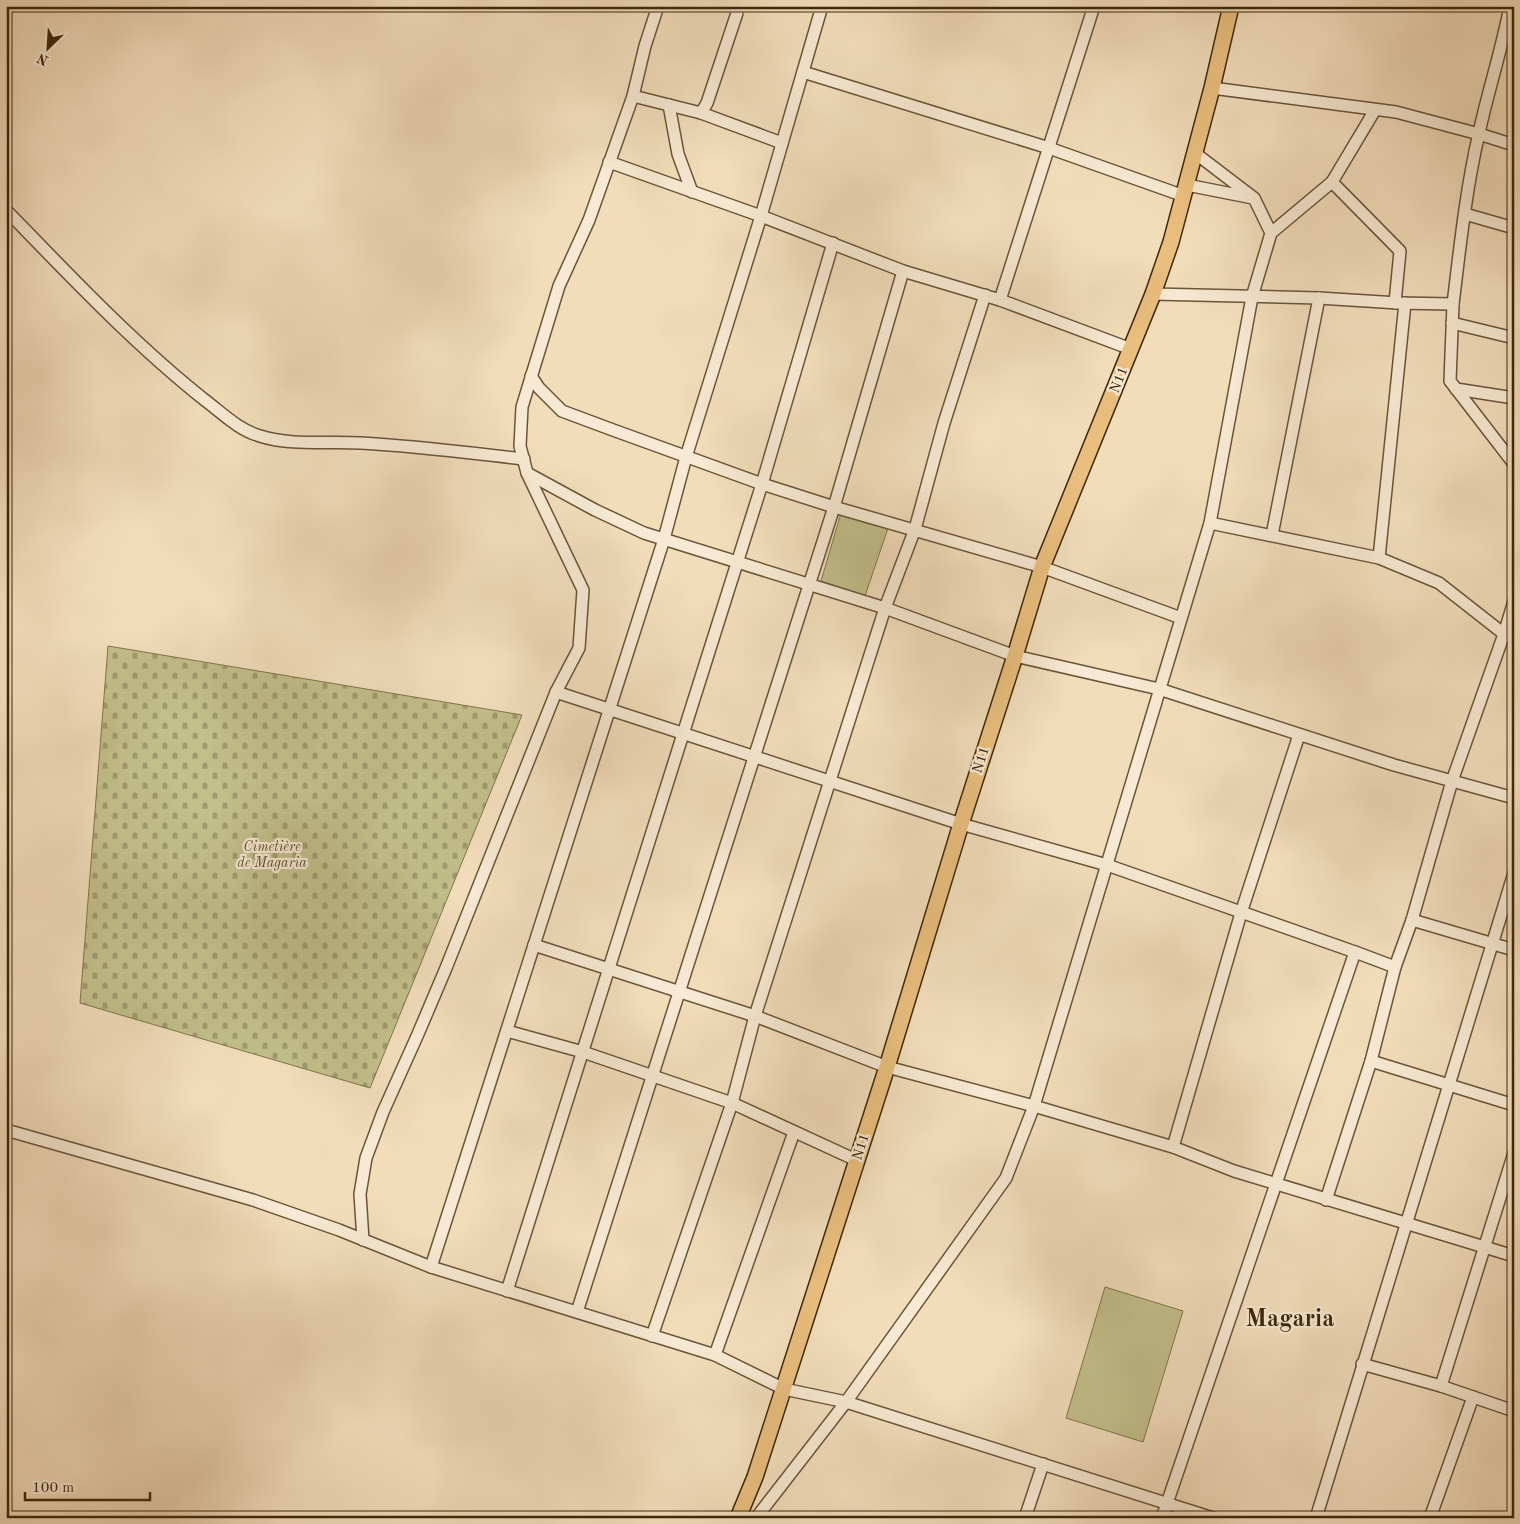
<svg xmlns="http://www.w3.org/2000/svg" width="1520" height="1524" font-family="'Old Standard TT',serif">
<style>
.cemetery{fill:url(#cemetery-stones);stroke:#80744c}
.pitch{fill:#c2bf8b;stroke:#80744c}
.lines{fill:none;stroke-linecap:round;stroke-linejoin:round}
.minor-casing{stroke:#6a5538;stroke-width:14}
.major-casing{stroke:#3d280c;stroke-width:18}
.minor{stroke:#f7e9d3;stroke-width:11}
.major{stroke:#e9be7e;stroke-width:15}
.labels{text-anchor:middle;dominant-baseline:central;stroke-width:4.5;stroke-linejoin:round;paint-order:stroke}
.street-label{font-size:14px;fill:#3d280c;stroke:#f7e9d3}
.park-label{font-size:14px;font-style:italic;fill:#5e4e2c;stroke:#f7e9d3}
.town-label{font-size:24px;font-weight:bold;fill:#3d280c;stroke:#f7e9d3}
</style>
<defs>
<pattern id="cemetery-stones" width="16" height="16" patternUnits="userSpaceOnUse" patternTransform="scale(1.25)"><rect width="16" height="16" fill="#c2bf8b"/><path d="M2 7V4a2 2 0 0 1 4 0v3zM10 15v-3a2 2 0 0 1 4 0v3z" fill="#9f9b70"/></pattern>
</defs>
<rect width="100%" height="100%" fill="#f2ddbb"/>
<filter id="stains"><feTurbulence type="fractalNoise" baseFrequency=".004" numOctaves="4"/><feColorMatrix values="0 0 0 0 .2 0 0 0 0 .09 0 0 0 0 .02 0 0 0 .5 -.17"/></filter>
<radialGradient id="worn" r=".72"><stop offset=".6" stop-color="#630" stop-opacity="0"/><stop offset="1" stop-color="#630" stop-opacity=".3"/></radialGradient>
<polygon class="cemetery" points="108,646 522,715 370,1088 80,1003"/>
<g class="pitch">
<polygon points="841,513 888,528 865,596 821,581"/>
<polygon points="1105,1287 1183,1311 1143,1442 1066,1418"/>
</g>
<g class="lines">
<defs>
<g id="minor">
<polyline points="803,72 1049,148 1184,196"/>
<polyline points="1212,88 1396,112 1479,134 1514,145"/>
<polyline points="633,96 701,113 782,143"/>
<polyline points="669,105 678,154 692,192"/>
<polyline points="1375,110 1332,182 1400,251 1395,303"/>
<polyline points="701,113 707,103 737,13"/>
<polyline points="609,162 761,216 903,271 1000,300 1131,349"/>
<polyline points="1187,185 1253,198"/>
<path d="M 6,210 C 70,276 134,344 206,401 C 223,414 239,430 260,436 C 291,446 328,441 361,443 C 416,446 470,453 524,459"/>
<polyline points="1465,214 1514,228"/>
<polyline points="1271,233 1332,182"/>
<path d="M 1153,294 L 1319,298 L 1398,303 L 1453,304 C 1460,247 1466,189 1479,133 C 1488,91 1502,49 1510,6"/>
<polyline points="1000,300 1094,6"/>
<polyline points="1453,304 1450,381 1514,464"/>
<polyline points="1452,323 1514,338"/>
<polyline points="531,376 539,388 562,411 613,430 762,484 834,507 1042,567 1181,618"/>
<polyline points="1456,389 1514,398"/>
<polyline points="527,473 595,510 644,533 885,608 1015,656 1159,689 1394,765 1514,798"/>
<polyline points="1210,523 1379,558 1439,583 1504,634 1514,601"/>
<polyline points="1272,535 1319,298"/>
<polyline points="1379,558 1405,303"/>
<polyline points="556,692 961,824 1107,865 1355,952 1162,1518"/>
<polyline points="1412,920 1514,950"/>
<polyline points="534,945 755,1016 887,1067 1034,1106 1173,1147 1234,1171 1514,1256"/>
<polyline points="1355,952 1395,967"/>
<polyline points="507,1031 583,1052 732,1103 856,1160"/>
<polyline points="1371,1061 1514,1105"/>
<polyline points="6,1130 253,1200 339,1230 431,1267 715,1355 784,1389 846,1402 1213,1518"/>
<polyline points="1173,1147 1241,913 1299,735"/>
<polyline points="1326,1200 1371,1061 1395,967 1412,920 1452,781 1504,634 1514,637"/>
<polyline points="363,1240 360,1194 366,1158 383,1112 418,1034 446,968 556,692 579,648 583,590 527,473 520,446 522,407 559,286 589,220 633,96 645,46 658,6"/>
<polyline points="431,1267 664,539 686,457 761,216 822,6"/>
<polyline points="507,1291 762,484 833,243"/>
<polyline points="577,1312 834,507 903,271"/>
<polyline points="652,1336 732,1103 755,1016 885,608 915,529 944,423 985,295"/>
<polyline points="715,1355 794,1132"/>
<polyline points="1362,1364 1441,1386 1514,1411"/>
<polyline points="1441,1386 1514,1153"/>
<polyline points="756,1518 846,1402 1006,1178 1034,1106 1210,523 1252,297 1271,233 1254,198 1195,153"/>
<polyline points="1025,1518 1043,1464"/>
<polyline points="1316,1518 1514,873"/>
<polyline points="1430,1518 1473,1397"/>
</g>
<polyline id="major" points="738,1518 755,1477 887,1067 961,824 1015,656 1042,567 1153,294 1171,242 1212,88 1231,6"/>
</defs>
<use href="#minor" class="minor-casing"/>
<use href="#major" class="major-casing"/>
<use href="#minor" class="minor"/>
<use href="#major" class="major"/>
</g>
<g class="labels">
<g class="street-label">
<text transform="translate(1119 380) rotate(-68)">N11</text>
<text transform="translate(981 760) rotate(-72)">N11</text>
<text transform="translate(861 1147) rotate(-72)">N11</text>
</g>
<g class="park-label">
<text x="272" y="847">Cimetière<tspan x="272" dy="16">de Magaria</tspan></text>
</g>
<g class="town-label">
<text x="1290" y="1320">Magaria</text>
</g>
</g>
<rect width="1520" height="1524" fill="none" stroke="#f2ddbb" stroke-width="25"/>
<rect x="8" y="8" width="1505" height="1509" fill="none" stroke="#3d280c" stroke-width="2.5"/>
<rect x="12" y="12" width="1495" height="1499" fill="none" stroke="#3d280c"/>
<g transform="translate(48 48) rotate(205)" stroke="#f7e9d3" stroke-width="4" paint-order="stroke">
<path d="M0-4L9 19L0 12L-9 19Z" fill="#3d280c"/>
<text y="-8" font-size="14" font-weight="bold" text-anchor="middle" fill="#3d280c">N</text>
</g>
<path d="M25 1492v8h125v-8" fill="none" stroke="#3d280c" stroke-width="2.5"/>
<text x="32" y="1492" font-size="15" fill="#3d280c" stroke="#f7e9d3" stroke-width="4" paint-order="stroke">100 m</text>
<rect width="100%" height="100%" filter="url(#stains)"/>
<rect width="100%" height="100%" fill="url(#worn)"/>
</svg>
